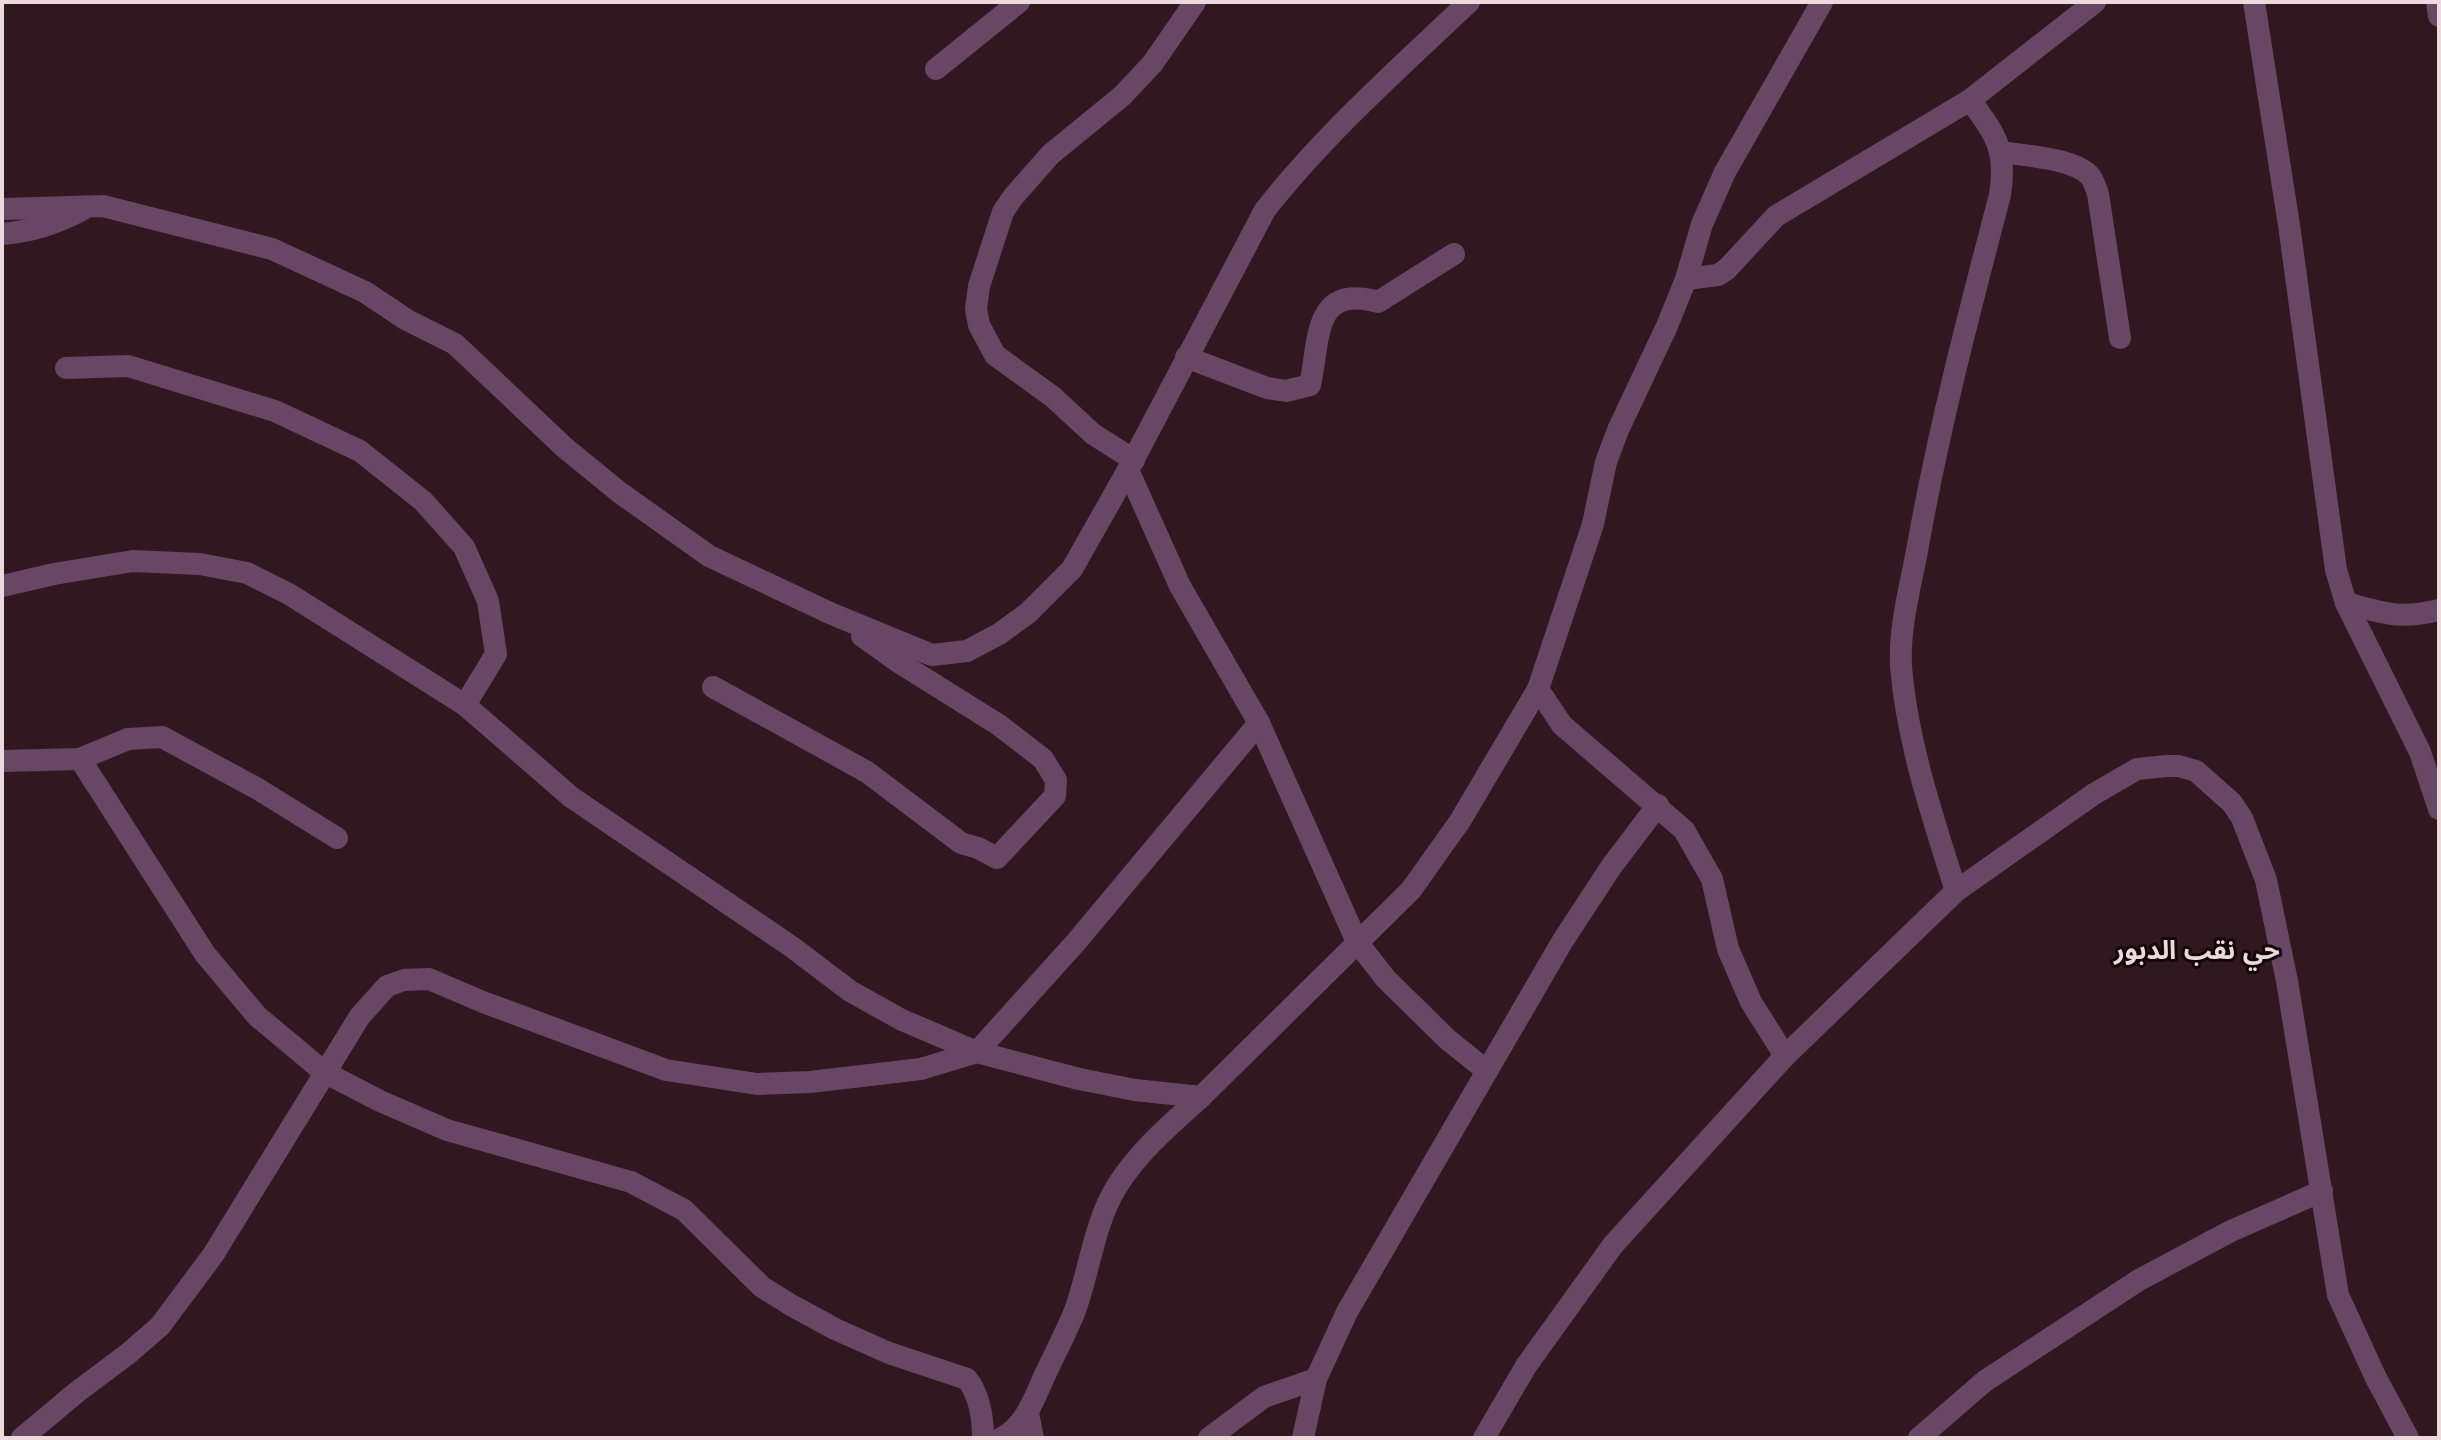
<svg xmlns="http://www.w3.org/2000/svg" width="2441" height="1440" font-family="'Work Sans','Noto Sans Arabic',sans-serif">
<style>
.lines{fill:none;stroke-linecap:round;stroke-linejoin:round}
.minor{stroke:#684764;stroke-width:22}
.labels{text-anchor:middle;dominant-baseline:central;stroke-width:6;stroke-linejoin:round;paint-order:stroke}
.neighbourhood-label{font-size:26px;font-weight:bold;fill:#ecd9de;stroke:#12070a}
</style>
<rect width="100%" height="100%" fill="#311720"/>
<g class="lines">
<g class="minor">
<polyline points="2254,2 2289,225 2336,570 2346,603 2420,752 2439,809"/>
<polyline points="2437,2 2439,16"/>
<polyline points="936,69 1019,2"/>
<polyline points="1970,100 2095,2"/>
<path d="M 2002,152 C 2025,156 2074,158 2090,176 C 2094,181 2096,188 2098,194 L 2120,338"/>
<path d="M 2,209 L 103,206 L 272,249 L 365,292 L 407,320 L 455,344 L 564,447 L 619,492 L 709,556 L 832,614 L 932,655 L 967,651 L 999,634 L 1028,613 L 1072,569 L 1128,470 L 1265,210 C 1325,134 1398,69 1469,2"/>
<path d="M 2,234 C 33,231 55,224 82,210"/>
<path d="M 1686,279 L 1718,275 L 1727,269 L 1776,216 L 1970,100 C 1996,135 2007,150 2000,195 C 1969,313 1938,431 1917,551 C 1910,588 1899,628 1901,666 C 1907,742 1933,818 1956,891"/>
<path d="M 1186,357 L 1267,388 L 1286,391 L 1310,385 C 1320,341 1312,283 1378,302 L 1454,254"/>
<polyline points="66,368 128,366 275,411 360,451 423,501 464,547 488,601 496,654 465,705"/>
<polyline points="1134,460 1093,434 1053,397 995,355 979,325 976,309 979,286 1003,212 1013,197 1051,154 1122,96 1153,63 1195,2"/>
<polyline points="1128,470 1180,586 1259,723 1357,942 1386,979 1447,1039 1487,1071"/>
<polyline points="2,586 54,574 133,561 200,564 247,573 289,594 465,705 571,797 792,947 850,991 902,1020 977,1052 1079,1079 1135,1090 1201,1097"/>
<path d="M 2346,603 C 2384,613 2400,620 2439,610"/>
<polyline points="713,687 867,772 961,843 978,848 997,858 1055,796 1056,780 1043,759 999,725 900,663 862,636"/>
<polyline points="1538,689 1562,725 1684,830 1712,879 1728,949 1751,1002 1785,1056"/>
<polyline points="80,759 128,739 162,737 258,789 337,838"/>
<path d="M 2,761 L 80,759 L 205,954 L 257,1016 L 324,1072 L 380,1101 L 447,1130 L 631,1182 L 684,1210 L 762,1287 L 791,1305 L 835,1329 L 889,1353 L 967,1379 C 980,1396 983,1417 983,1438"/>
<polyline points="1028,1413 1033,1438"/>
<polyline points="22,1438 77,1392 129,1353 160,1326 213,1255 360,1016 387,986 404,980 429,979 483,1002 666,1070 757,1084 810,1082 921,1069 977,1052 1077,941 1259,723"/>
<path d="M 1002,1438 C 1024,1426 1033,1402 1043,1379 C 1053,1357 1065,1335 1074,1313 C 1090,1271 1093,1225 1117,1186 C 1139,1151 1171,1124 1201,1097 L 1411,890 L 1460,821 L 1538,689 L 1593,524 L 1606,462 L 1618,430 L 1667,326 L 1686,279 L 1702,224 L 1725,172 L 1822,2"/>
<polyline points="1209,1438 1264,1397 1316,1379"/>
<polyline points="1303,1438 1316,1379 1347,1312 1562,942 1611,867 1658,805"/>
<polyline points="1484,1438 1526,1366 1613,1245 1785,1056 1956,891 2094,794 2137,769 2167,766 2179,766 2196,771 2232,803 2242,818 2266,880 2287,981 2338,1295 2375,1376 2408,1438"/>
<polyline points="1919,1438 1985,1381 2139,1280 2231,1231 2322,1191"/>
</g>
</g>
<g class="labels">
<g class="neighbourhood-label">
<text x="2197" y="950">حي نقب الدبور</text>
</g>
</g>
<rect width="2441" height="1440" fill="none" stroke="#ecd9de" stroke-width="8"/>
</svg>
